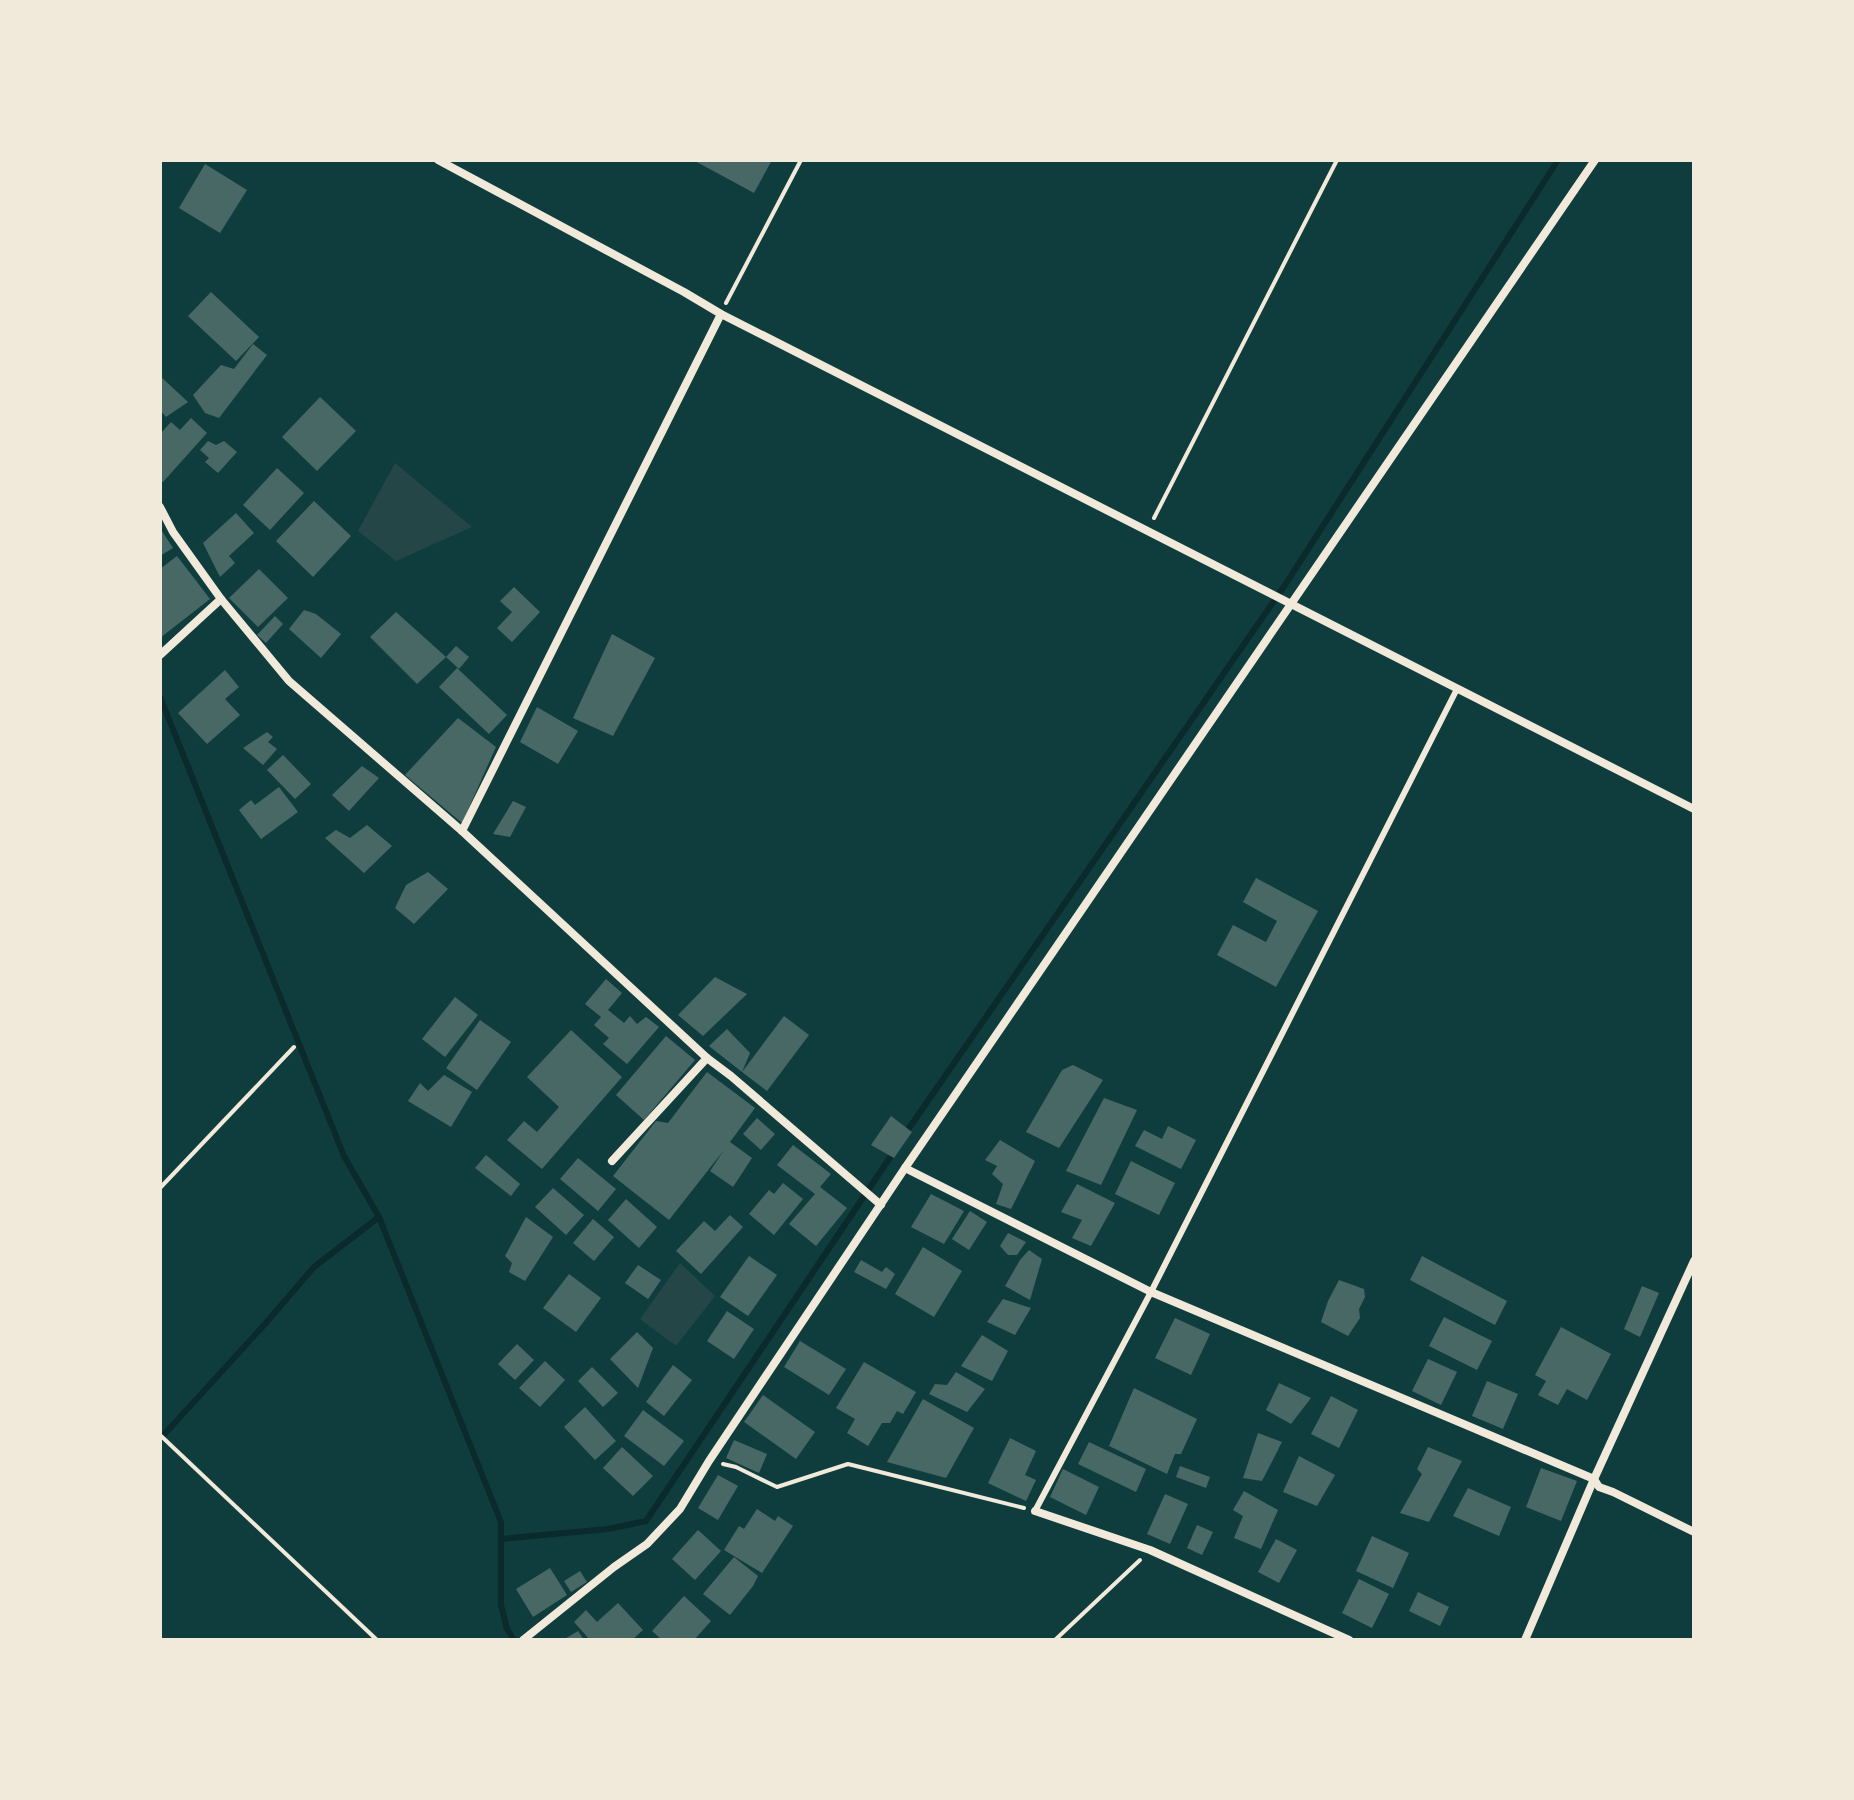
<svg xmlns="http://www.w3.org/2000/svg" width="1854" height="1800" font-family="'Noto Sans',sans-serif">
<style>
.green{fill:#244646}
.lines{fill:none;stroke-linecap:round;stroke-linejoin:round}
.stream{stroke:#0a2a2b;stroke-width:6}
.building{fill:#486865}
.path{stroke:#f1e9da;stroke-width:4}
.service{stroke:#f1e9da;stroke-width:6}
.minor{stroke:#f1e9da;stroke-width:8}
</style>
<rect width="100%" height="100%" fill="#0f3d3e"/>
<g class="green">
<polygon points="395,463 472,527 396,561 358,531"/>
<polygon points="680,1263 715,1296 676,1346 640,1319"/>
</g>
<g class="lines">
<g class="stream">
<polyline points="160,697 344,1156 379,1217 501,1522 501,1605 507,1629 514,1640"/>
<polyline points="905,1134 1285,585 1558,160"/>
<polyline points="160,1439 265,1324 314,1267 379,1217"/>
<polyline points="501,1539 608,1529 646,1521 895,1150"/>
</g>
</g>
<g class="building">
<polygon points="693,160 772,160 754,193"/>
<polygon points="205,164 247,190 220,233 179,208"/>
<polygon points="211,292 259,337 236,361 188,316"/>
<polygon points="253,344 267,355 219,418 205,413 193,395 221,365 234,369"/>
<polygon points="160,376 188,402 166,417 160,410"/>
<polygon points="320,397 356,431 317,471 282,437"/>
<polygon points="191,418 207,433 163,482 160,480 160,434 171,422 180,430"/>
<polygon points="208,441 216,445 224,441 237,452 218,473 205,462 209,458 200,450"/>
<polygon points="277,468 304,493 270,530 243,505"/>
<polygon points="314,501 351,536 313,577 276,541"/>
<polygon points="236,513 254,533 229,556 235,563 220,577 203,543"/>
<polygon points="160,528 173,548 160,556"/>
<polygon points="177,556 210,599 160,638 160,569"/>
<polygon points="259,569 288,598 258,627 229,598"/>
<polygon points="514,587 540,612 512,642 497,628 512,612 500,601"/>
<polygon points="304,610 316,614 341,634 321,658 289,629"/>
<polygon points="396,612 446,657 417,684 370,637"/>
<polygon points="275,616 283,624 266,643 257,635"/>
<polygon points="612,634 655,658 613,736 573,718"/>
<polygon points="456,646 469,657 459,669 446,657"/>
<polygon points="457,668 507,715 489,734 439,687"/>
<polygon points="225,670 239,687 225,699 240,715 207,744 178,713"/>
<polygon points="537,707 578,731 558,764 520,742"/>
<polygon points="458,718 496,747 462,823 405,775"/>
<polygon points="267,732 273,737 268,742 277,749 263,765 243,748"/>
<polygon points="283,755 311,784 295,799 267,770"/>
<polygon points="362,766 379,778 349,811 332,795"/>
<polygon points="279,787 298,812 261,839 239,810 251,800 255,805"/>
<polygon points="513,801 526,807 510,837 493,834"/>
<polygon points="367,825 392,846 364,873 325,838 336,830 350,838"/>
<polygon points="428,872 448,889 414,924 395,908 406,885"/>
<polygon points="1256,878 1318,911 1276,987 1217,955 1233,925 1266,942 1277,921 1243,902"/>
<polygon points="715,977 747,994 703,1036 678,1015"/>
<polygon points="606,979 622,993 608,1010 624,1023 630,1016 637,1024 646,1017 659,1027 627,1064 603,1044 609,1038 594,1025 601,1017 585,1004"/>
<polygon points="455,997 478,1015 445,1057 422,1039"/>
<polygon points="784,1016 809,1035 767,1091 742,1072 709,1046 727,1029 750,1053 742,1072"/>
<polygon points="480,1020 511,1042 477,1090 446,1068"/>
<polygon points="571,1030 622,1077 542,1169 507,1140 524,1121 537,1132 559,1107 527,1077"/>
<polygon points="666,1036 695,1060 644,1120 616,1095"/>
<polygon points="1073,1065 1103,1080 1059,1148 1026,1132 1062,1070"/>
<polygon points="707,1072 755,1108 730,1142 752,1158 733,1187 710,1171 724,1150 669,1220 613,1176 656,1121 668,1123"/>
<polygon points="444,1075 472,1092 451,1127 408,1101 420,1083 428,1091"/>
<polygon points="1104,1098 1137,1110 1101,1185 1066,1171"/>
<polygon points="891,1116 912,1132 894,1158 871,1145"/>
<polygon points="757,1118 775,1134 761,1150 743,1134"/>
<polygon points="1168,1126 1196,1140 1181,1169 1135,1146 1144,1130 1162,1139"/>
<polygon points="1000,1140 1035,1161 1011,1209 996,1204 1003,1184 992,1174 997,1166 985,1160"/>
<polygon points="793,1145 831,1174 820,1187 847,1208 816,1246 789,1224 815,1194 777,1165"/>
<polygon points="486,1155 520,1184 511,1196 475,1168"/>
<polygon points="578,1158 616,1189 598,1211 560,1179"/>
<polygon points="1131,1161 1175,1183 1159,1215 1115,1194"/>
<polygon points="783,1183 803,1199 774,1235 749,1214 769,1190 774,1194"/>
<polygon points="1077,1184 1115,1203 1091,1246 1072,1238 1082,1220 1061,1212"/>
<polygon points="553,1188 584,1215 566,1235 535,1207"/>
<polygon points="931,1194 964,1211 944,1244 911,1227"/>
<polygon points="626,1199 657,1227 639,1248 608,1220"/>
<polygon points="970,1211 987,1222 969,1250 952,1239"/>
<polygon points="730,1215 743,1227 701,1274 676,1251 704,1221 715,1231"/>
<polygon points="526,1217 553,1237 525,1281 509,1272 512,1263 505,1256"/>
<polygon points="593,1219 614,1237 594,1261 573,1243"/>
<polygon points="1008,1233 1026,1242 1017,1255 1008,1255 1000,1246"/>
<polygon points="923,1247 962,1271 934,1317 895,1294"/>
<polygon points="1029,1250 1042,1259 1030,1300 1005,1286 1020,1260"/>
<polygon points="749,1256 777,1275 748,1316 720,1297"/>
<polygon points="1422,1256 1507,1301 1495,1325 1410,1280"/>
<polygon points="861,1260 882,1272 886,1267 895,1274 886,1289 854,1272"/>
<polygon points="638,1265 661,1280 648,1299 625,1283"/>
<polygon points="569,1274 601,1298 576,1332 543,1308"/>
<polygon points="1339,1280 1364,1289 1365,1297 1359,1309 1360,1318 1348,1336 1321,1322 1328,1301"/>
<polygon points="1642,1286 1659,1293 1640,1337 1624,1329"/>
<polygon points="1003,1299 1031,1308 1015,1335 987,1322"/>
<polygon points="727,1311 754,1329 734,1359 707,1341"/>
<polygon points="1444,1317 1492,1341 1477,1370 1429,1346"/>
<polygon points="1175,1318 1210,1334 1191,1375 1155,1358"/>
<polygon points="1561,1327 1611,1354 1587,1400 1567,1389 1558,1405 1538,1395 1546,1381 1535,1375"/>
<polygon points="637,1332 653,1348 638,1388 610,1359"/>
<polygon points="982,1335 1008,1351 992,1381 961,1366"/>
<polygon points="800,1341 846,1369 829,1395 784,1367"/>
<polygon points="517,1344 534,1360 515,1380 498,1364"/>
<polygon points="1428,1359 1457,1372 1441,1405 1412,1391"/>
<polygon points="545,1361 565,1380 540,1407 519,1388"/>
<polygon points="864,1362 916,1392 903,1414 897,1411 890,1423 882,1423 868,1446 847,1433 855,1419 836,1408"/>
<polygon points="673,1365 692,1380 664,1416 646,1402"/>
<polygon points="592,1367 618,1393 603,1407 578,1381"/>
<polygon points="956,1372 985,1389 967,1412 929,1394 935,1384 947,1385"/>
<polygon points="1487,1381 1518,1394 1503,1429 1472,1416"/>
<polygon points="1279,1383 1311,1398 1291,1424 1266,1410"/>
<polygon points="1134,1388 1197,1419 1181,1454 1175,1454 1167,1474 1109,1446"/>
<polygon points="763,1395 815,1432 796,1459 744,1422"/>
<polygon points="1331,1396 1358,1410 1339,1448 1311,1434"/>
<polygon points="923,1399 974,1428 946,1478 887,1462"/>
<polygon points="585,1407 616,1441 595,1460 564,1427"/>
<polygon points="643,1410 684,1441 664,1466 624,1436"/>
<polygon points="1258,1433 1282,1442 1262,1481 1243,1478"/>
<polygon points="1010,1438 1036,1451 1025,1475 1036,1480 1026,1501 988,1483"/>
<polygon points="734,1440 767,1454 759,1473 726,1458"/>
<polygon points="1089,1442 1146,1469 1136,1492 1078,1464"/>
<polygon points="622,1447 653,1476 633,1496 603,1468"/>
<polygon points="1428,1447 1462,1461 1429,1522 1400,1513 1422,1474 1417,1469"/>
<polygon points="1299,1456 1335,1475 1317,1506 1283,1492"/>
<polygon points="1180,1466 1210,1477 1206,1488 1176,1477"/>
<polygon points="1541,1468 1577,1481 1561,1521 1526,1507"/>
<polygon points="1063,1469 1099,1487 1086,1515 1050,1497"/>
<polygon points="718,1475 738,1486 718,1520 698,1508"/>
<polygon points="1468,1488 1511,1507 1499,1536 1453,1516"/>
<polygon points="1244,1491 1278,1510 1261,1549 1234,1538 1243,1516 1233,1510"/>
<polygon points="1165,1494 1188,1504 1170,1544 1147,1534"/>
<polygon points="757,1509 775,1521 778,1516 793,1526 762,1573 724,1550 739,1526 744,1529"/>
<polygon points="1197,1525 1213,1532 1202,1555 1187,1548"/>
<polygon points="698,1530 721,1551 695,1580 672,1559"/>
<polygon points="1372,1536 1409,1553 1393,1588 1356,1571"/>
<polygon points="1276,1539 1297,1550 1279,1583 1258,1572"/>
<polygon points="734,1557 758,1576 753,1586 730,1615 703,1594"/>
<polygon points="550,1568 567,1595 533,1617 516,1589"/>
<polygon points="580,1571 587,1582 571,1592 564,1581"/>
<polygon points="1359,1579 1389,1594 1372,1628 1342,1613"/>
<polygon points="1418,1592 1449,1607 1440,1626 1409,1611"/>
<polygon points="684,1596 711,1621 694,1640 662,1640 652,1631"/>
<polygon points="618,1603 643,1630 632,1640 590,1640 574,1622 586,1610 597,1622"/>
<polygon points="578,1631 584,1640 563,1640"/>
</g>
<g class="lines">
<g class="path">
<polyline points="726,303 801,160"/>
<polyline points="1154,518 1337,160"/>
<polyline points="160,1188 294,1047"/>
<polyline points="160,1435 377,1640"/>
<polyline points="723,1464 736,1467 777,1487 848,1464 1024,1508"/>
<polyline points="1055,1640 1140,1560"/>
</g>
<polyline class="service" points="1035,1511 1151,1292 1457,689"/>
<g class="minor">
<polyline points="438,160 684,292 721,314 1694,809"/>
<polyline points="160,507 173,532 221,599 289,681 462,831 707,1058 731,1076 881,1205"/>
<polyline points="160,655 221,599"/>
<polyline points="462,831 721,314"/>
<polyline points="612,1161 707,1058"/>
<polyline points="905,1168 1151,1292 1594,1479 1599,1487 1613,1492 1694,1532"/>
<polyline points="1035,1511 1150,1550 1349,1640"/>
<polyline points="523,1640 614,1567 647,1544 680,1509 709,1461 905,1168 1595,160"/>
<polyline points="1525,1640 1594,1479 1694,1261"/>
</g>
</g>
<rect width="1854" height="1800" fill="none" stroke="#f1e9da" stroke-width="324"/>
</svg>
